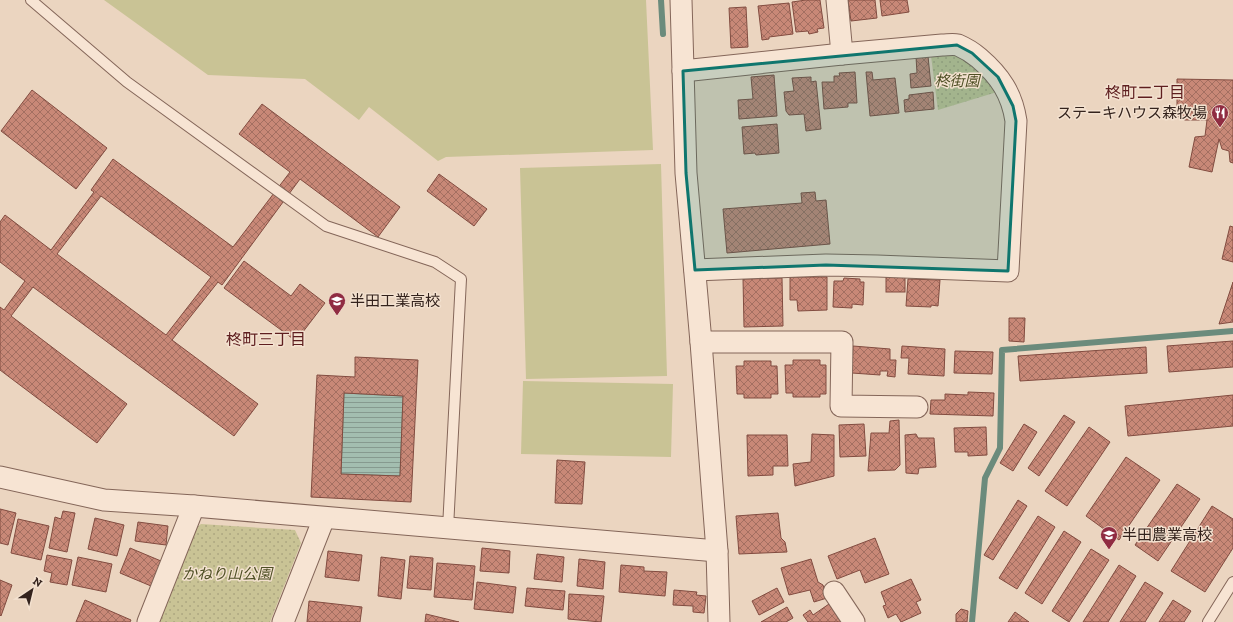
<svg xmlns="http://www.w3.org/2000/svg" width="1233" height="622" font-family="'Zilla Slab','Noto Sans JP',serif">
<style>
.grass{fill:#c9c395}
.park{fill:url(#park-dots)}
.water{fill:url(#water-rules);stroke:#6b8b7c}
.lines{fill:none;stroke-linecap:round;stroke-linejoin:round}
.stream{stroke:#6b8b7c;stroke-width:6}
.building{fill:url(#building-cross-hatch);stroke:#824c40;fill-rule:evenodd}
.service-casing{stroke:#846659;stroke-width:12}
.minor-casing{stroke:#846659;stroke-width:23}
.service{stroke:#f7e4d3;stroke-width:10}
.minor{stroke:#f7e4d3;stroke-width:21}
.marked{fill:#0f766e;fill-opacity:0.2;stroke:#0f766e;stroke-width:3;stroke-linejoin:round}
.labels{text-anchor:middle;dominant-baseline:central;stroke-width:3;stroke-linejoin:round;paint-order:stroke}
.park-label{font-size:15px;font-style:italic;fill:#4e4f24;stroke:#f3e1cf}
.poi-label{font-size:15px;fill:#34231d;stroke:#f3e1cf;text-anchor:start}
.neighbourhood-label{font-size:16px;fill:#5e1e1f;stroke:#f3e1cf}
</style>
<defs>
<pattern id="park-dots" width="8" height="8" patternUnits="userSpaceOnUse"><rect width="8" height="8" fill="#c9c395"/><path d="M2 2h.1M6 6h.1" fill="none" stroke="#ada780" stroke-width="1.8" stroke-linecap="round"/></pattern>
<pattern id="water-rules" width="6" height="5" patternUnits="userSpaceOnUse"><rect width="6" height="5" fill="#a3beb0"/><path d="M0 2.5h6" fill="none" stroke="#869a8f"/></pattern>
<pattern id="building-cross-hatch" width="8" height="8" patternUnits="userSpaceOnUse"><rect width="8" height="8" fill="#c88877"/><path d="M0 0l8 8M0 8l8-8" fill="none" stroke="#a36f61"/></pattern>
</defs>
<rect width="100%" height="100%" fill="#ebd5c0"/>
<g class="grass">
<polygon points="104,0 646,0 653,150 446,157 438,161 369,107 359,120 305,79 208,75"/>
<polygon points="661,164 667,376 526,379 520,168"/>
<polygon points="523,381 673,384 671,457 521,454"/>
</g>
<g class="park">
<polygon points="955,54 966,59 997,92 938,110 931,56"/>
<polygon points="201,524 295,530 301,543 270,622 157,622 193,530"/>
</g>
<polygon class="water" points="344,393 403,396 400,476 341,474"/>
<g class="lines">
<g class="stream">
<polyline points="661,0 663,34"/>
<polyline points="972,622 985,478 1000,448 1002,350 1233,331"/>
</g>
</g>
<g class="building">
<polygon points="806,0 820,0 824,28 817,29 818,32 809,34 808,31 796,32 792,2"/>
<polygon points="848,0 875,0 877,18 851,21"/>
<polygon points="880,0 907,0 909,12 882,16"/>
<polygon points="789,3 793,34 769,37 769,39 762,40 758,6"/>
<polygon points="746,7 748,47 731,48 729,8"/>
<polygon points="928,56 931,86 911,88 910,74 917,73 916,57"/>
<polygon points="855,72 857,103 848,103 848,107 824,109 822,82 834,82 834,76 840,76 839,73"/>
<polygon points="866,72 872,72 873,80 895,78 899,113 870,116"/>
<polygon points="774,75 777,116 739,119 738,100 753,99 751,77"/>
<polygon points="811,77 811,82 816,81 821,129 806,131 804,114 789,115 786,111 784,92 794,91 792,78"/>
<polygon points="1177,79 1233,80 1233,163 1230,162 1229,151 1222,149 1219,139 1212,172 1189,167 1195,137 1205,136 1207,120 1185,120 1177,116"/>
<polygon points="32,90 107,148 76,189 1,131"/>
<polygon points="933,92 934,109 905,112 904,100 909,99 909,95"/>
<path d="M 262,104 L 400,207 L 378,237 L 300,179 L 222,285 L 218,282 L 172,340 L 258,404 L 234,436 L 33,287 L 11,316 L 127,404 L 97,443 L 0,370 L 0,307 L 4,310 L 25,281 L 0,262 L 0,222 L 5,215 L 51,250 L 94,192 L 91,190 L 113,159 L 233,247 L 290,172 L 239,134 ZM 101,196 L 211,277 L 166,335 L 57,254 Z"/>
<polygon points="777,124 779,153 756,155 755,153 744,154 742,127"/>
<polygon points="439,174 487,209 474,226 427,191"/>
<polygon points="815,192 816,201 826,200 830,244 727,253 723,209 802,203 801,193"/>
<polygon points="1230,226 1233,227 1233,262 1222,259"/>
<polygon points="244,261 291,296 300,284 325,303 296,341 224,288"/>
<polygon points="790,277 827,277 827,310 798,311 797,300 790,300"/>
<rect x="886" y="277" width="19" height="15"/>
<polygon points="782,278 783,326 744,327 743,279"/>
<polygon points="844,278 860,279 860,282 864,282 863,305 852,304 852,308 833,307 834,281 843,281"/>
<polygon points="908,279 940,280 938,306 931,305 931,307 906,306"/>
<polygon points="1233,282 1233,322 1219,324"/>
<polygon points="1009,318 1025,318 1024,342 1009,341"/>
<polygon points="1233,341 1233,367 1169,372 1167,346"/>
<polygon points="853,346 890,349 890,360 896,360 895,377 887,376 888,371 880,371 880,375 852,373"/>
<polygon points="902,346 945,349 944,376 908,374 909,358 901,358"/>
<polygon points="1146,347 1147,373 1020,381 1018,356"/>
<polygon points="955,351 993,352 992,374 954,373"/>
<path d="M 355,357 L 418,360 L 411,502 L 311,497 L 317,375 L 355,377 ZM 344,393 L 403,396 L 400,476 L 341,474 Z"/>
<polygon points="793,360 820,360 820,365 826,365 826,394 820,394 820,397 793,397 793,393 786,393 785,365 793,365"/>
<polygon points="744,361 771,361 771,366 777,366 778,394 771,394 771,398 744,398 744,394 737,394 736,366 744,366"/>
<polygon points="968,392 994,393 993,416 930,414 931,400 945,400 945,394 968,395"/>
<polygon points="1233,395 1233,426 1128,436 1125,406"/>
<polygon points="1064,415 1075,422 1039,476 1028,468"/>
<polygon points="899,420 900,465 895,470 868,471 871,433 889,433 890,421"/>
<polygon points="864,424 866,456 840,457 839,425"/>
<polygon points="1024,424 1037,432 1013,471 1000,463"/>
<polygon points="986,427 987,455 968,456 968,452 955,452 954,428"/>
<polygon points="1089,427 1110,442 1067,506 1045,491"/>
<polygon points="812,434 834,435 834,476 795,486 793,464 811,462"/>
<polygon points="916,434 918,438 934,438 936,467 919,468 918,474 906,473 905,435"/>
<polygon points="747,435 787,435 788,466 773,466 773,475 748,476"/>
<polygon points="1126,457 1160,480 1119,540 1086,516"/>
<polygon points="557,460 585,462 582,504 555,503"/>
<polygon points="1177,484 1200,499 1158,561 1135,545"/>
<polygon points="1018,500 1027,506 993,560 984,555"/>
<polygon points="1212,506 1233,519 1233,548 1205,592 1171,571"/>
<polygon points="0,509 16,513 8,545 0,543"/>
<polygon points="63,511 75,513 67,552 49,548 55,517 61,519"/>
<polygon points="778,513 781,538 785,542 787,552 739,554 736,516"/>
<polygon points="1038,516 1055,527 1017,589 999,578"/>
<polygon points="95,518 124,525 117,556 88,549"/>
<polygon points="18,519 49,526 41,560 11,553"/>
<polygon points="138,522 168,526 166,545 135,541"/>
<polygon points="1064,531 1081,542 1042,604 1025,593"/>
<polygon points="875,538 889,574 865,583 860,570 837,579 828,556"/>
<polygon points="130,548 161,561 151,586 120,573"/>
<polygon points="482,548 510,551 509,573 480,571"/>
<polygon points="1091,549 1109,560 1069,622 1052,611"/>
<polygon points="328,551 362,555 359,581 325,577"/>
<polygon points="537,554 564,557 562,582 534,579"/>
<polygon points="47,555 72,560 67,585 50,582 52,573 44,571"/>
<polygon points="410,556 433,558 431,590 407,588"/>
<polygon points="78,557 112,564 106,592 72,585"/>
<polygon points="381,557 405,560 401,599 378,596"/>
<polygon points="579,559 605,562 603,589 577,586"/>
<polygon points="811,559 818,582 823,585 827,598 814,602 810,590 789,595 781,568"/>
<polygon points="437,563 475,566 472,600 434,597"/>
<polygon points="621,565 644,567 644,571 667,572 665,596 619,592"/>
<polygon points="1119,565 1136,576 1108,622 1083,622"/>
<polygon points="911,579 921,600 916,602 921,613 901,622 896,614 888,618 883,606 886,605 881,592"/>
<polygon points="0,580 12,585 1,616 0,615"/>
<polygon points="477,582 516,587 513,613 474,609"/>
<polygon points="1145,582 1163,593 1145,622 1120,622"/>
<polygon points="527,588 565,591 563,610 525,606"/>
<polygon points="777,588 784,602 759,615 752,601"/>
<polygon points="674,590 697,592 696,595 706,596 704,613 693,612 693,606 673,605"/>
<polygon points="569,594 604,596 601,622 568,619"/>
<polygon points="85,600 131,620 130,622 76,622"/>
<polygon points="1173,600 1191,611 1184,622 1159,622"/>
<polygon points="309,601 362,607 360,622 307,622"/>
<polygon points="829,604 841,622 808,622 803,615 810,610 813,615"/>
<polygon points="787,607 793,618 786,622 761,622"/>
<polygon points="961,609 968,611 967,622 956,622 956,614"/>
<polygon points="1015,612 1029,622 1008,622"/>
<polygon points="426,614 459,622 425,622"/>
</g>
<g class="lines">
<defs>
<g id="service">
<polyline points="31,0 127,82 326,226 435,262 461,279 448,528"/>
<polyline points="1208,622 1233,582"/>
</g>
<g id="minor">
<polyline points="681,0 686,173 701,342 717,551 719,622"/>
<polyline points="837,0 842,54"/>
<path d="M 683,71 L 842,54 L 942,45 C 947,45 953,44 958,45 C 965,48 973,53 979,58 C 1000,76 1012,94 1016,121 L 1008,271 L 877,266 L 826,265 L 695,270"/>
<polyline points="701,342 842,342 841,406 917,407"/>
<polyline points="0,477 104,500 194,506 717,551"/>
<polyline points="834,592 854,622"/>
<polyline points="148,622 194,506"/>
<polyline points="283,622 324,518"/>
</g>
</defs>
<use href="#service" class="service-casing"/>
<use href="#minor" class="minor-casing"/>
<use href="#service" class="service"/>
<use href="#minor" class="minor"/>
</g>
<path class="marked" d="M 957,45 L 972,53 L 998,77 L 1013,106 L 1016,121 L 1008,271 L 826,265 L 695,270 L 686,173 L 683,71 Z"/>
<defs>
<symbol id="restaurant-pin" viewBox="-11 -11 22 30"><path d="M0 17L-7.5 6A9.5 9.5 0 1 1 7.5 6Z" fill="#902c42" stroke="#f3e1cf"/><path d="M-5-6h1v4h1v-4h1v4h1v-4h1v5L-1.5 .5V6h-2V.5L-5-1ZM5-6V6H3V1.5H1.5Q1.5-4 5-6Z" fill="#fff"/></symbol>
<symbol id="school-pin" viewBox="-11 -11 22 30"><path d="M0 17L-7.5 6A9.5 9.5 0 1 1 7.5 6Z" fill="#902c42" stroke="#f3e1cf"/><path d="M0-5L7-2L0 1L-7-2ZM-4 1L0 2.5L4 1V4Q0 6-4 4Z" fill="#fff"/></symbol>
</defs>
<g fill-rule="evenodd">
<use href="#restaurant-pin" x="1210" y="103" width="20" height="27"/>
<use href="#school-pin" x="327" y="291" width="20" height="27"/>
<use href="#school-pin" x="1099" y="525" width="20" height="27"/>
</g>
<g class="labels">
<g class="park-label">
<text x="957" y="81">柊街園</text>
<text x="227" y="574">かねり山公園</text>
</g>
<g class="poi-label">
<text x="1207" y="113" text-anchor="end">ステーキハウス森牧場</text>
<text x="350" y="301">半田工業高校</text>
<text x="1122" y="535">半田農業高校</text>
</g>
<g class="neighbourhood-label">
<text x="1145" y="92">柊町二丁目</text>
<text x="266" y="339">柊町三丁目</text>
</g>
</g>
<g transform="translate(32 590) rotate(35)" stroke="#f3e1cf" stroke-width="3" paint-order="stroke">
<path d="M0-3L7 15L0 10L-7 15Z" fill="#34231d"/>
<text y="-6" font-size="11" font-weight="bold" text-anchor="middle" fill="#34231d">N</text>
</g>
</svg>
